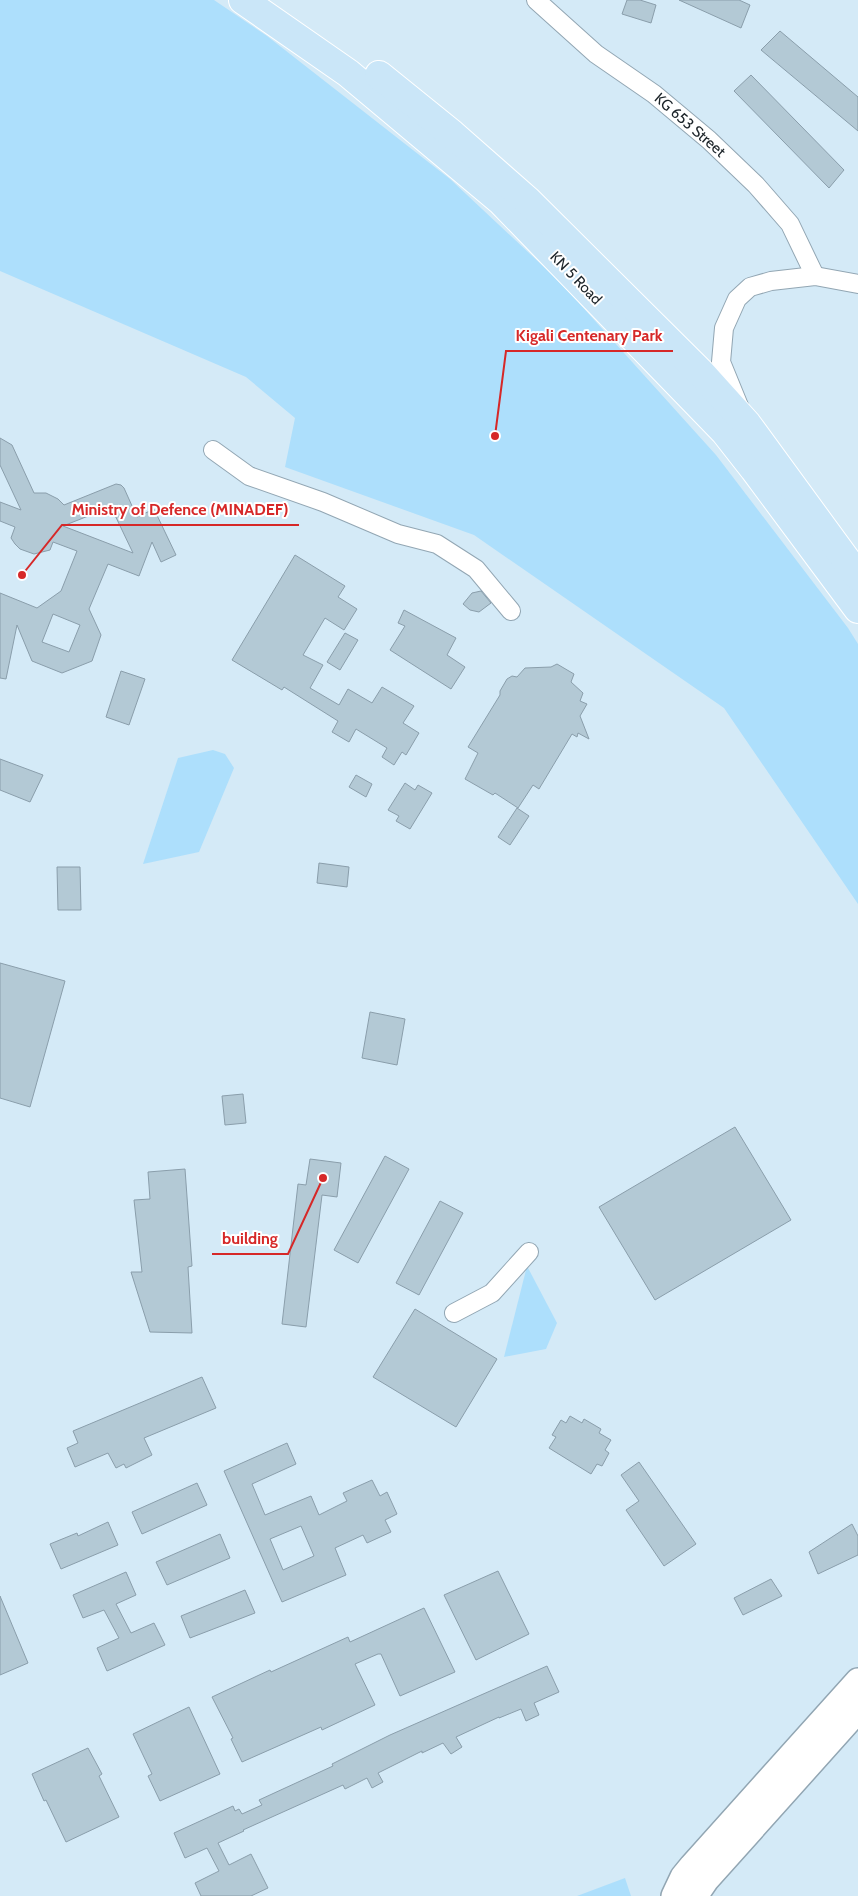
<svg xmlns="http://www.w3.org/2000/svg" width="858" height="1896" font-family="Cabin,sans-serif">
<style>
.green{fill:#addffc}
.building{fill:#b3c9d5;stroke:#8a9eab;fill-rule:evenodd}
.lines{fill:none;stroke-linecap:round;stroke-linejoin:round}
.street-casing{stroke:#92a6b3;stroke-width:20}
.secondary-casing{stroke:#92a6b3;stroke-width:28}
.primary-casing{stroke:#fff;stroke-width:30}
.street{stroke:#fff;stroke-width:18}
.secondary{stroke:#fff;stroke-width:25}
.primary{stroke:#cae6f8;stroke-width:28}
.labels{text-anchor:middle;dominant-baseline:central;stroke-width:4;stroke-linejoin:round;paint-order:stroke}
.street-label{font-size:15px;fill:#1c2429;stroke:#fff}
.leader{fill:none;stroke:#d62828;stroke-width:2}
.callout-dot{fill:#d62828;stroke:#fff;stroke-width:2}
.callout-label{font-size:16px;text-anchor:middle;font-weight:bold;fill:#d62828;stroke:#fff;stroke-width:4;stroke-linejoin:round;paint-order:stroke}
</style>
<rect width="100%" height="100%" fill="#d4eaf7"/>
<g class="green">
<polygon points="0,0 214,0 267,36 450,179 560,282 716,455 848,628 858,644 858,904 724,708 474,535 285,467 295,418 246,377 0,271"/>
<polygon points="213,750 225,754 234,768 199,852 143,864 178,758"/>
<polygon points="527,1266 557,1323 546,1349 504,1357"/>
<polygon points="625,1878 631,1896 577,1896"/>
</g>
<g class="building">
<polygon points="627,0 640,0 656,5 651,23 622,14"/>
<polygon points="679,0 739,0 750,5 741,28"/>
<polygon points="780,31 858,97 858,131 761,50"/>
<polygon points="751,75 844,170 829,188 734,91"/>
<path d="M 0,438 L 12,445 L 34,493 L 46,493 L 58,499 L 64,505 L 116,484 L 121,485 L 124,488 L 137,517 L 154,509 L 176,555 L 161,562 L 152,542 L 139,576 L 108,564 L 89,609 L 101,635 L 92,661 L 62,673 L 32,661 L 17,625 L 6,679 L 0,678 L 0,593 L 37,608 L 61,591 L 77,551 L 53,542 L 50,550 L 34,554 L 20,549 L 15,544 L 11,538 L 15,527 L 0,521 L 0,502 L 21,510 L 0,465 ZM 111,507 L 133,553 L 63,526 ZM 53,614 L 80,625 L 69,652 L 42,642 Z"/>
<polygon points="295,555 345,586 338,597 357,609 344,630 325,618 303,655 323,665 310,688 339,705 348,689 372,703 382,687 414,706 403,723 419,733 406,755 402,752 394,765 382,757 387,748 356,729 349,742 332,732 338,721 284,687 282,690 232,660"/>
<polygon points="481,591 491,603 479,612 470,610 463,604 472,593"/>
<polygon points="404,610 456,638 447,655 465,667 451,689 390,650 405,626 398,623"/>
<polygon points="345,633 358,640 340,670 327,662"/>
<polygon points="557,664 574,674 571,682 583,693 580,701 587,704 580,716 589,739 578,733 577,737 572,734 539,789 533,785 518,808 495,793 493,795 465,779 478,753 468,747 500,695 500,691 507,679 512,676 517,677 525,668 551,667"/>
<polygon points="121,671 145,679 129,725 106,717"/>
<polygon points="0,759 43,775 30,802 0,790"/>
<polygon points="356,775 372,784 366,797 349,787"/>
<polygon points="405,783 415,790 418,785 432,793 410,829 396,821 399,816 388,810"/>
<polygon points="517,808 529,816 510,845 498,837"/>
<polygon points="319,863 349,867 347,887 317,883"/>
<polygon points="57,867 80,867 81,910 58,910"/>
<polygon points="0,963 65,981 30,1107 0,1098"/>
<polygon points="370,1012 405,1019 397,1065 362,1058"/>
<polygon points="243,1094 246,1123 225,1125 222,1096"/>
<polygon points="735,1127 791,1220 655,1300 599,1207"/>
<polygon points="385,1156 409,1169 358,1263 334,1250"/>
<polygon points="310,1159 341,1163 337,1197 322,1195 306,1327 282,1324 298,1184 306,1185"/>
<polygon points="185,1169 192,1266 188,1267 192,1333 150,1332 131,1272 142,1272 134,1200 150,1199 148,1172"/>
<polygon points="440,1201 463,1213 419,1295 396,1283"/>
<polygon points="415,1309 497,1359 456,1427 373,1377"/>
<polygon points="202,1377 216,1408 144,1438 152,1455 126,1468 124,1464 116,1468 108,1453 75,1467 67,1448 78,1443 73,1431"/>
<polygon points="570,1416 582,1423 584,1419 601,1429 599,1433 611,1440 605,1450 609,1453 602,1466 597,1464 591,1474 549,1448 556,1437 552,1435 561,1420 566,1423"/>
<path d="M 287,1443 L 296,1464 L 252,1484 L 265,1515 L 311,1496 L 319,1515 L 347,1501 L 343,1493 L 372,1480 L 380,1496 L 387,1492 L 397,1514 L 385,1520 L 391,1532 L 367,1543 L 363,1535 L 335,1548 L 346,1575 L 282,1602 L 224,1471 ZM 301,1526 L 314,1556 L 283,1570 L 270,1539 Z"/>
<polygon points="639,1462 696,1544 664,1566 626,1510 639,1501 621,1475"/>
<polygon points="197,1483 207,1505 142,1534 132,1512"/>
<polygon points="108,1522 118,1545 61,1569 50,1544 77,1533 78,1536"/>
<polygon points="852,1524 858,1536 858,1555 818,1574 809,1552"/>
<polygon points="220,1534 230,1558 167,1585 156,1562"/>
<polygon points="498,1571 529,1634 476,1660 444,1595"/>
<polygon points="126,1572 136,1595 116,1604 131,1633 154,1623 165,1645 107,1671 97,1648 119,1638 104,1610 83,1618 73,1595"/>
<polygon points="771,1579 782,1596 743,1615 734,1598"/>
<polygon points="245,1590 255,1613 190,1638 181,1616"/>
<polygon points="0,1596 28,1663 0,1675"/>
<polygon points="424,1608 455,1672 400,1696 381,1654 378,1654 355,1664 375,1705 322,1730 321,1727 242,1762 231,1739 233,1738 212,1697 270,1670 271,1672 348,1637 350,1642"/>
<polygon points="547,1666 559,1692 534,1703 539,1715 526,1721 521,1709 499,1718 499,1717 456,1737 462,1747 451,1754 443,1743 422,1753 422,1751 378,1773 383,1782 372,1788 367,1778 345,1789 343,1785 243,1830 244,1831 218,1843 229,1865 251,1854 268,1888 251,1896 201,1896 195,1883 219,1871 207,1848 185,1858 174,1833 233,1806 235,1811 239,1809 242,1814 262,1805 259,1800 333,1766 332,1764 390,1735"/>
<polygon points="189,1707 220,1774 160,1801 148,1776 152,1774 133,1734"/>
<polygon points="88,1748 102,1774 99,1776 119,1817 66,1842 46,1800 44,1801 32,1774"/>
</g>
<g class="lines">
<defs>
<g id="street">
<polyline points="536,0 596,54 654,94 709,140 756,185 790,224 815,276"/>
<polyline points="739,406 721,362 724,328 737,299 750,287 771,281 815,276 858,284"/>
<polyline points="213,450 249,476 323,502 398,534 437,544 476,569 511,611"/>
<polyline points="454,1313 492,1293 529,1252"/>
</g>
<g id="secondary">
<polyline points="674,1896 683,1877 692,1866 858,1681"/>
<polyline points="695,1896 706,1880 858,1710"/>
</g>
<g id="primary">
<polyline points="243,0 348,73 501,201 725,432 754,469 858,609"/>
<polyline points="379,75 452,134 527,200 701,373 747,424 858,576"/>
</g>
</defs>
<use href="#street" class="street-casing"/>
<use href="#secondary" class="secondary-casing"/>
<use href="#primary" class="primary-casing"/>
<use href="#street" class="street"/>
<use href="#secondary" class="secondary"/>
<use href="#primary" class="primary"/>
</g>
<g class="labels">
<g class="street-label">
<text transform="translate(690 125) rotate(41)">KG 653 Street</text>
<text transform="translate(576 278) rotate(46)">KN 5 Road</text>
</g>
</g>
<path class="leader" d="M495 436L506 351H673M22 575L62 525H299M323 1178L288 1254H212"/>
<g class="callout-dot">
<circle cx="495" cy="436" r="5"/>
<circle cx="22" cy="575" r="5"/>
<circle cx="323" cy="1178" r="5"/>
</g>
<g class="callout-label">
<text x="589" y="341">Kigali Centenary Park</text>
<text x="180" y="515">Ministry of Defence (MINADEF)</text>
<text x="250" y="1244">building</text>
</g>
</svg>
